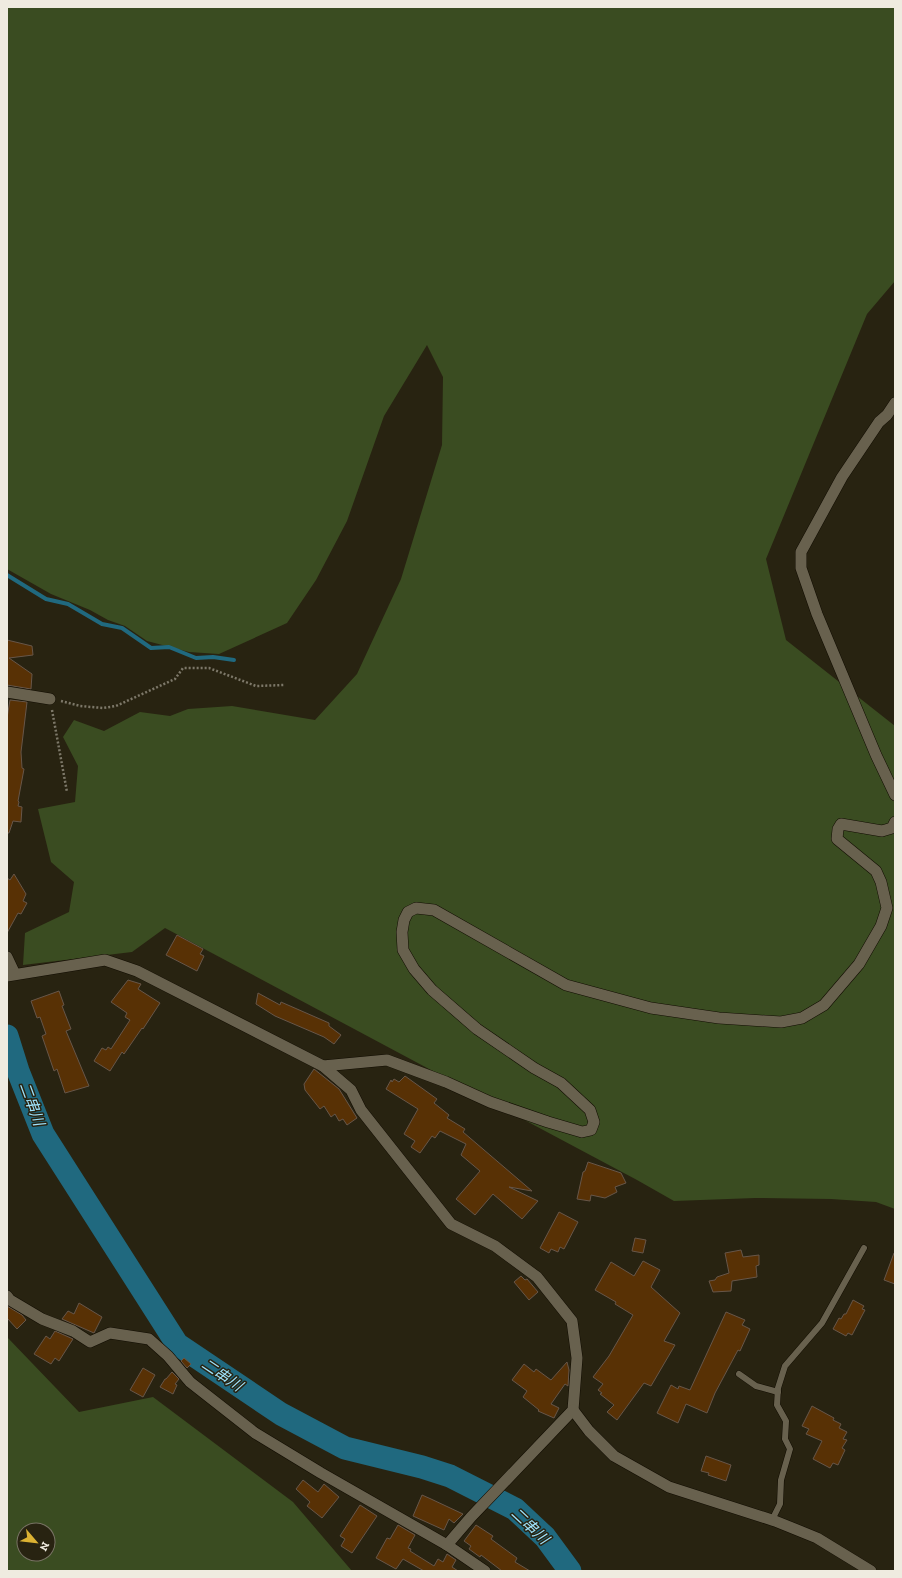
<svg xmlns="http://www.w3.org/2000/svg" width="902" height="1578" font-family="'Zilla Slab','Noto Sans JP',serif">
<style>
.green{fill:#3a4c21;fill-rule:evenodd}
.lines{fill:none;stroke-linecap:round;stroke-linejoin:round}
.stream{stroke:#20697f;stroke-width:4}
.river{stroke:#20697f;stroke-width:23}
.building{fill:#583105;stroke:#675649}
.service-casing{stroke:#110c00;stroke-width:7}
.minor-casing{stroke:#110c00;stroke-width:12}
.path{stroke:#7d7869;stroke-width:2.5;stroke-dasharray:2 2;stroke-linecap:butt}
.service{stroke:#68614e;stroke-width:6}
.minor{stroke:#68614e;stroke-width:11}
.labels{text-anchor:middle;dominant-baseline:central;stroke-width:3;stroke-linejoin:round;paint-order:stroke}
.water-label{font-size:15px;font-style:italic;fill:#9fe3fc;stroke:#282311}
</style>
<rect width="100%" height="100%" fill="#282311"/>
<g class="green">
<polygon points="7,7 895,7 895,281 867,314 766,559 786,640 895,726 895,1209 876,1202 831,1199 755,1198 674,1201 637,1180 165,928 132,952 23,965 25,933 69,912 74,882 51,862 38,809 75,802 78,766 63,737 74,720 104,731 140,712 170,716 188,709 232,706 315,720 357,674 401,579 442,445 443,377 427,345 384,416 347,521 316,580 287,623 219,654 189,652 147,641 125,626 108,620 90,610 51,594 7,569"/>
<path d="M 7,1337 L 79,1412 L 153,1397 L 293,1502 L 352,1571 L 7,1571 ZM 24,1530 L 48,1530 L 48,1554 L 24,1554 Z"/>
</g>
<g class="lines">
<polyline class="stream" points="7,575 46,599 68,604 102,624 122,628 151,648 169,647 196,658 213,657 234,660"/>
<polyline class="river" points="7,1036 18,1071 43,1134 177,1344 281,1414 345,1448 422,1467 450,1476 515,1509 545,1537 570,1571"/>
</g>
<g class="building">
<polygon points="7,640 32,646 33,655 9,658 32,674 31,689 7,685"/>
<polygon points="10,700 27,702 21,752 22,768 24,769 18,801 19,802 18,806 22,807 21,822 13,821 9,833 7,833 7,718"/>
<polygon points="14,874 26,894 23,901 27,903 21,914 18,913 7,933 7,878 10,880"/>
<polygon points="177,935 203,949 200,954 204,956 197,971 166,955"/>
<polygon points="128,980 141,984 138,989 160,1003 143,1029 142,1028 124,1054 122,1052 110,1071 94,1061 102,1048 106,1050 108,1047 111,1049 130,1020 125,1017 127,1013 111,1002"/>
<polygon points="59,991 64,1005 62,1006 71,1029 66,1031 89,1086 65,1093 57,1069 54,1071 42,1036 46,1034 40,1017 37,1018 31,1001"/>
<polygon points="258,993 280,1005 281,1002 329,1023 329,1026 341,1035 334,1044 324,1037 275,1016 256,1004"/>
<polygon points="314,1069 339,1089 357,1118 347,1125 343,1119 339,1121 335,1114 331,1117 324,1106 320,1109 305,1090 304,1084"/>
<polygon points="405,1076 437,1099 434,1103 449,1115 447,1118 465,1129 463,1132 532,1191 509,1187 538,1201 522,1219 493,1194 475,1215 456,1199 480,1171 461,1155 466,1144 440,1131 435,1138 432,1136 420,1153 411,1147 415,1141 404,1134 418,1109 386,1089 391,1080 392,1082 394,1079 399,1082"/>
<polygon points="588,1162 621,1173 626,1183 615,1187 617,1192 605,1198 591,1195 590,1201 577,1199 583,1172 585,1171"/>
<polygon points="559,1212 578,1222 564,1249 560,1247 558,1252 551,1249 549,1253 540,1248"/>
<polygon points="635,1238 646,1240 643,1253 632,1251"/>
<polygon points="741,1250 743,1257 759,1255 759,1265 756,1266 757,1277 732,1281 731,1291 713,1292 709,1281 715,1280 717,1277 729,1273 725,1253"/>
<polygon points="894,1253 895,1253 895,1284 884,1280"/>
<polygon points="643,1261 660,1270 651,1287 680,1313 664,1341 675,1345 651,1386 644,1383 617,1420 607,1412 614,1405 600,1394 602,1393 598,1390 603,1384 593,1377 609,1356 633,1315 615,1304 616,1302 595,1290 611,1262 634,1276"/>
<polygon points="521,1276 525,1280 527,1279 538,1292 529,1300 514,1282"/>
<polygon points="853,1300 864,1306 862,1309 865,1310 852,1335 848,1333 846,1336 833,1329 839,1318 841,1319 844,1314 846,1314"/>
<polygon points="79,1303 102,1317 94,1333 62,1319 68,1311 74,1314"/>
<polygon points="7,1306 22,1315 26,1320 17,1329 7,1318"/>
<polygon points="726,1312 745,1320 742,1325 750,1329 740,1351 738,1350 715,1393 707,1413 686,1404 678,1423 657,1413 671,1385 678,1389 679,1386 690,1390"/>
<polygon points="55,1331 73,1339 59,1361 55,1358 51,1364 34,1354 46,1336 50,1339"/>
<polygon points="184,1358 191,1364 187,1368 181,1361"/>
<polygon points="567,1362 569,1370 568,1386 565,1384 551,1404 559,1408 554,1418 538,1411 539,1410 523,1397 527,1391 512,1380 524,1364 534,1372 536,1369 551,1380"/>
<polygon points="143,1368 155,1375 143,1397 130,1390"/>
<polygon points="172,1372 179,1379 175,1384 177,1385 173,1394 160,1387 165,1379 166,1379"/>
<polygon points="812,1406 834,1418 833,1420 841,1424 839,1428 847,1432 843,1439 847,1440 842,1448 845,1450 838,1465 833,1463 830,1468 813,1459 822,1441 806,1434 809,1429 802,1426"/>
<polygon points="706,1456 731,1465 726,1481 708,1475 709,1473 701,1471"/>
<polygon points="303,1480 318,1492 324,1484 339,1497 322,1518 307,1506 310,1502 296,1489"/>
<polygon points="422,1495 431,1499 463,1514 454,1523 449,1519 444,1530 413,1516"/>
<polygon points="360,1505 377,1516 352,1553 341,1546 345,1539 340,1536"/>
<polygon points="398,1525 415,1535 408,1548 411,1549 410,1551 434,1566 438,1559 443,1562 447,1554 456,1560 452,1567 458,1571 424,1571 403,1559 396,1569 376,1558 387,1538 390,1539"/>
<polygon points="476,1525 493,1536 491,1539 517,1558 515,1562 530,1571 502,1571 481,1555 480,1557 469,1549 471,1546 464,1541"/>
</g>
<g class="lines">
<defs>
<g id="service">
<polyline points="739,1374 756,1386 778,1392"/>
<polyline points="772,1520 780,1504 781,1480 790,1449 785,1439 786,1421 777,1405 778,1388 785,1366 822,1323 864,1248"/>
</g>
<g id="minor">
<polyline points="895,403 887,415 879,422 842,477 801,552 801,568 817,614 876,755 895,795"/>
<polyline points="7,692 50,699"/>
<polyline points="7,957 15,974"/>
<polyline points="7,976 105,960 137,971 323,1066 351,1090 361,1110 451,1224 495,1246 537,1277 572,1321 577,1358 573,1410 471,1517 447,1545"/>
<polyline points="323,1066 387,1060 446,1082 490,1102 548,1122 582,1132 591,1130 594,1122 590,1110 561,1083 534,1068 477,1029 432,990 414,969 403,950 402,932 404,920 408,912 416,908 434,910 566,985 651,1008 719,1018 781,1022 802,1018 824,1005 859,964 881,926 887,908 881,882 876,871 837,839 838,829 841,824 882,831 892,828 895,822"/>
<polyline points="7,1296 10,1300 42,1319 73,1331 90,1342 110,1333 149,1339 168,1356 190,1382 255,1433 321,1473 447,1545 485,1571"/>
<polyline points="573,1410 589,1431 614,1456 669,1487 775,1521 817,1538 871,1571"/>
</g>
</defs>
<use href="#service" class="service-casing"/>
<use href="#minor" class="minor-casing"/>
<g class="path">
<polyline points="61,701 80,706 103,708 116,706 175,679 183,668 209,668 256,686 284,685"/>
<polyline points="52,710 67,792"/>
</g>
<use href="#service" class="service"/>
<use href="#minor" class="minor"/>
</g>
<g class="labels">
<g class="water-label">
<text transform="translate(32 1104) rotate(70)">二串川</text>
<text transform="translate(222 1375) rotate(34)">二串川</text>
<text transform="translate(530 1526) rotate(43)">二串川</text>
</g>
</g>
<rect width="902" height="1578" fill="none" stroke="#efebe0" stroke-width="16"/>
<g transform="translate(36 1542) rotate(118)"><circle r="19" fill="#282311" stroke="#787364"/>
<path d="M0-3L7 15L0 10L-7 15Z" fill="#dcb233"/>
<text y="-6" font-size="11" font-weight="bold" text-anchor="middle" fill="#efebe0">N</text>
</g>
</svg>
